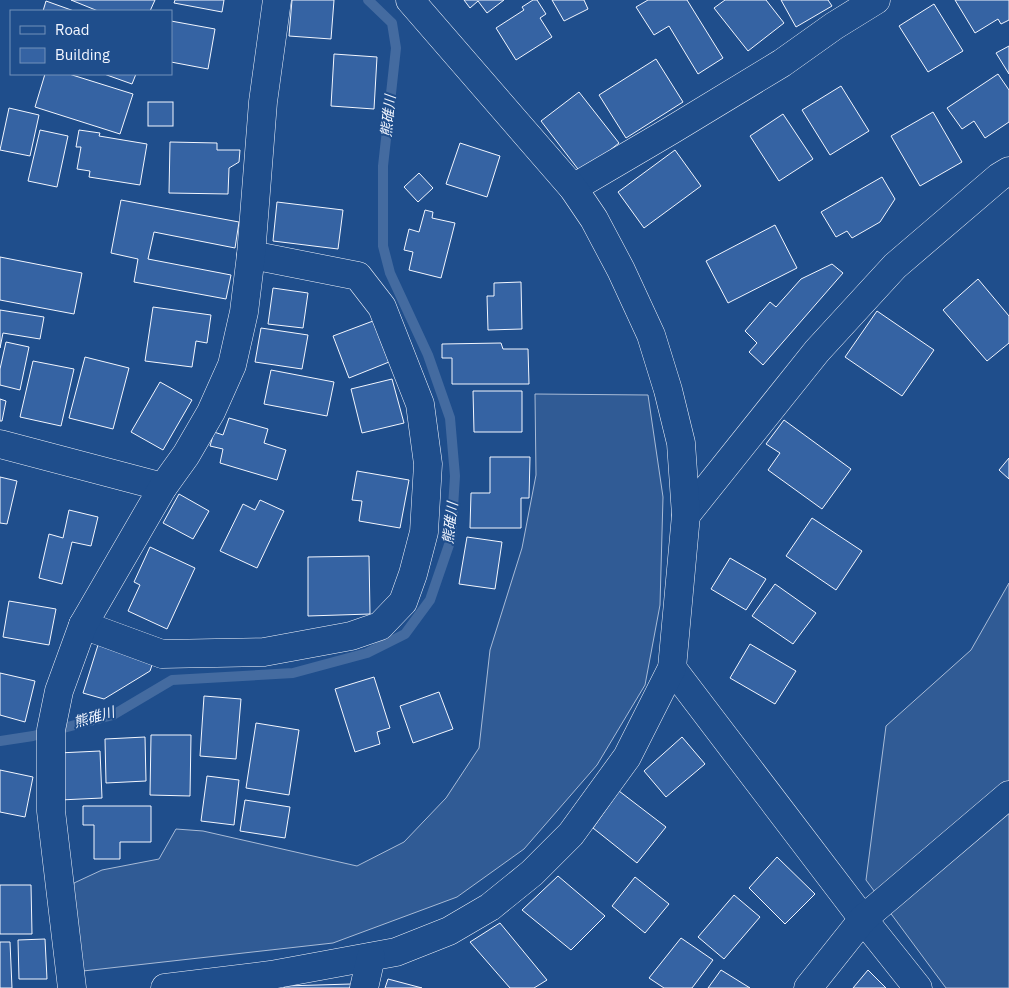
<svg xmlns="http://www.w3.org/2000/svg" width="1009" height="988" font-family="'IBM Plex Sans','Noto Sans JP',sans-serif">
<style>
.built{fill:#305b95;stroke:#a8bbd7}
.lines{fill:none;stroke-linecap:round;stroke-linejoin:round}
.stream{stroke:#446ba0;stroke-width:10}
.building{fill:#3563a3;stroke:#f2f6ff}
.street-casing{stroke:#f2f6ff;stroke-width:29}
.street{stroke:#1f4e8c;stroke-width:28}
.labels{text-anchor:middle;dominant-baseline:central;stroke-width:4;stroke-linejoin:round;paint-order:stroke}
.water-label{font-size:14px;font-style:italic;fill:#f2f6ff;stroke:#1f4e8c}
</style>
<rect width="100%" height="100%" fill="#1f4e8c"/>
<g class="built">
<polygon points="535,394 648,395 663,497 660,605 645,685 597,765 524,849 457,897 333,943 83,971 70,907 74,883 102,870 159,859 176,829 203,831 357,866 404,842 446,798 479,748 490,650 522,548 536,475"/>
<polygon points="1009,583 1009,988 946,988 866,880 886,726 971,650"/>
</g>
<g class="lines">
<polyline class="stream" points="0,741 33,736 113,715 172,680 293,673 367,653 405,634 430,600 451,539 455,476 450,418 428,355 390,273 383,246 383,166 396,48 392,23 368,0"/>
</g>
<g class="building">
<polygon points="71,0 155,0 150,11 98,11"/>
<polygon points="175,0 224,0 222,12 174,3"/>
<polygon points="292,0 334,0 331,39 289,36"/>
<polygon points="464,0 504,0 487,13 478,1 470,8"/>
<polygon points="533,0 537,0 546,14 540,18 552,37 516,60 496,28 524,10 522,7"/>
<polygon points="552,0 584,0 588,9 564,21"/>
<polygon points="648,0 687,0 723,58 698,74 669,26 654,35 636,7"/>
<polygon points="725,0 766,0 784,23 748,51 714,8"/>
<polygon points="781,0 828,0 832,6 796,27"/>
<polygon points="955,0 1009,0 1009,20 1001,24 998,19 975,33"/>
<polygon points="46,1 74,11 43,11"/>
<polygon points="934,4 963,51 928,72 899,26"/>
<polygon points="171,21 215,29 208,69 171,62"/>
<polygon points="1009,46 1009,74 996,53"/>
<polygon points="334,54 377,57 374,109 331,106"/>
<polygon points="656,59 683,102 626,138 599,95"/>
<polygon points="45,74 69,74 133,94 120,134 35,107"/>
<polygon points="104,74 136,74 132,84"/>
<polygon points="998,74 1009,90 1009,122 985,138 974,121 962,129 947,108"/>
<polygon points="841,86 869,131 830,155 802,110"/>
<polygon points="579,92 619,143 581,173 541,121"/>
<rect x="148" y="102" width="25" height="24"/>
<polygon points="9,108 39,115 30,156 0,150"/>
<polygon points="933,112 962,162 920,186 891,136"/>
<polygon points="783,114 813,159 779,181 750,136"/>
<polygon points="40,130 68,136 57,187 28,181"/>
<polygon points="79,130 100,133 99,136 147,144 140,185 89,177 90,171 77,169 81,147 76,147"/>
<polygon points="170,142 217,143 217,150 240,150 239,162 229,168 228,194 169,193"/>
<polygon points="460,143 500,156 487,197 446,184"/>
<polygon points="675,150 701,186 644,228 618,192"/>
<polygon points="419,173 433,188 418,202 404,187"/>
<polygon points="882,177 895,199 880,222 852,238 847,231 836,237 821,212"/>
<polygon points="121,200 239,222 235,248 154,232 148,259 231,275 226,299 134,282 138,259 111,253"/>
<polygon points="277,202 343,210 338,249 273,241"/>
<polygon points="425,210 433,212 432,218 455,223 441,278 409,270 413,252 404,250 409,229 419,232"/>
<polygon points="775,225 797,268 728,303 706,261"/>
<polygon points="0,257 82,273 74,314 0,300"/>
<polygon points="832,264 843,273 763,365 749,352 757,343 745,331 770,302 776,307 801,279"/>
<polygon points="978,279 1009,316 1009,343 987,361 943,310"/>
<polygon points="521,282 522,329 488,330 487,296 494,296 494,283"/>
<polygon points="273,288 308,293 303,328 268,324"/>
<polygon points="153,307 211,315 207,343 196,341 192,367 145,361"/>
<polygon points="0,310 44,317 40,339 3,333 0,348"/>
<polygon points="877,311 934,350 902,396 845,357"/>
<polygon points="373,321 389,362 349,378 333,336"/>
<polygon points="261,328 308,335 302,369 255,362"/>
<polygon points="6,342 29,347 20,390 0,385 0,369"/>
<polygon points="501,343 503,349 528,349 529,384 452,384 452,358 442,358 442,344"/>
<polygon points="85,357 129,368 113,429 69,418"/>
<polygon points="33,361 74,369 61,426 20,417"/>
<polygon points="271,370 334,382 327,416 264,404"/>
<polygon points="392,379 404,423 362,433 351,389"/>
<polygon points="160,382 192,400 163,450 131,432"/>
<polygon points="473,391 522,391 522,432 474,432"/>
<polygon points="0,399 6,401 2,421 0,421"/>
<polygon points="229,418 268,429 264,443 286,450 277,480 220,463 223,449 210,446 214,432 223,435"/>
<polygon points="784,420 851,469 822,509 768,470 780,453 766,444"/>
<polygon points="490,457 530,457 529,498 521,498 521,528 470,528 471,493 490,493"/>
<polygon points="1009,458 1009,479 999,470"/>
<polygon points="357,471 409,480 400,528 359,521 362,501 352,500"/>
<polygon points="0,477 17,481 7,524 0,523"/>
<polygon points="179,494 209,511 193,539 163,523"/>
<polygon points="260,500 284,511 257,568 220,551 243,504 255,510"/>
<polygon points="69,510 98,517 91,546 72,542 62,584 39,578 49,534 63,538"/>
<polygon points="812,518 862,551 836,590 786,556"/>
<polygon points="467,537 502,542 495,589 459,584"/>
<polygon points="150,547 195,568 167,629 128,611 140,585 134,582"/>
<polygon points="369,556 370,614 308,616 308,557"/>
<polygon points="730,558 766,579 746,610 711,589"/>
<polygon points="775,584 816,613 793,644 752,616"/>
<polygon points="9,601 56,609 49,645 3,637"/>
<polygon points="750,644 796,671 775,704 730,678"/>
<polygon points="98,645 153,662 150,671 104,699 83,693"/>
<polygon points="0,673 35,681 25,722 0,715"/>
<polygon points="374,677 390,728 377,732 380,744 355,752 335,689"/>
<polygon points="439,692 453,729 413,743 400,706"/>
<polygon points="204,696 241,699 236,759 200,756"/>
<polygon points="256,723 299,730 289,795 246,788"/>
<polygon points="151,735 191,735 190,796 150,795"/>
<polygon points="145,737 146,781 106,783 105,739"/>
<polygon points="682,737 705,764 666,797 644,771"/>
<polygon points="100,751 102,798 60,800 58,753"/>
<polygon points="0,770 33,777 25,817 0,812"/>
<polygon points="207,776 239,780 234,825 201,821"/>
<polygon points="619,791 666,827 637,863 593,828"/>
<polygon points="245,800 290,807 285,838 240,831"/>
<polygon points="83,806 151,806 151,842 120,842 120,859 94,859 94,825 83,825"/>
<polygon points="777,857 815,894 785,924 749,888"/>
<polygon points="558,876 605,916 571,950 522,910"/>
<polygon points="635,877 669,904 645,933 612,906"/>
<polygon points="0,885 31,885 32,934 0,934"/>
<polygon points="734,895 760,917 724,959 698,937"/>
<polygon points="500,923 547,980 534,988 510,988 470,942"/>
<polygon points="681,938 713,960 692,988 664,988 649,978"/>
<polygon points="45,939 47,979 19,979 18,940"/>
<polygon points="0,942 10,942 12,988 0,988"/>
<polygon points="721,970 750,988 708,988"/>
<polygon points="868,970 886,988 853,988"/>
<polygon points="388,979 422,988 385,988"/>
<polygon points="351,984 350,988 284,988 284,986"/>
</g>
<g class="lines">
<defs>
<g id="street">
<polyline points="573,188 670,131 782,63 834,26 876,0"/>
<polyline points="0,444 163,487"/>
<polyline points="686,515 817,351 895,266 999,177 1009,171"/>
<polyline points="83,625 162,654 264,652 351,636 380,626 403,602 413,574 424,532 428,464 420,404 382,307 358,276 251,255"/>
<polyline points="672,668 863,919 918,988"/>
<polyline points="72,988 51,811 51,730 59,691 83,625 163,487 186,455 211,412 232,365 244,312 251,255 263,102 277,0"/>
<polyline points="165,988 271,975 396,952 449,931 490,907 532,873 571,834 627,757 672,668 686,515 681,443 668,390 651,335 621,270 594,219 573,188 410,0"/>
<polyline points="364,988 371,957"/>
<polyline points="808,988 863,919 1009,795"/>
</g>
</defs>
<use href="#street" class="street-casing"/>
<use href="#street" class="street"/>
</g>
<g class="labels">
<g class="water-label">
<text transform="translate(388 116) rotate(-84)">熊碓川</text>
<text transform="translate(450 523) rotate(-83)">熊碓川</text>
<text transform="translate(94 717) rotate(-16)">熊碓川</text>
</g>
</g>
<rect x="10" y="10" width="162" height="65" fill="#1f4e8c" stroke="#7391ba"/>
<rect x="20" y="26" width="25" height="8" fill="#1f4e8c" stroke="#7391ba"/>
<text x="55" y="35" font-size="15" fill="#f2f6ff">Road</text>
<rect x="20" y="48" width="25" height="15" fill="#3563a3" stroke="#7391ba"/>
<text x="55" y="60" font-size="15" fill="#f2f6ff">Building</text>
</svg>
